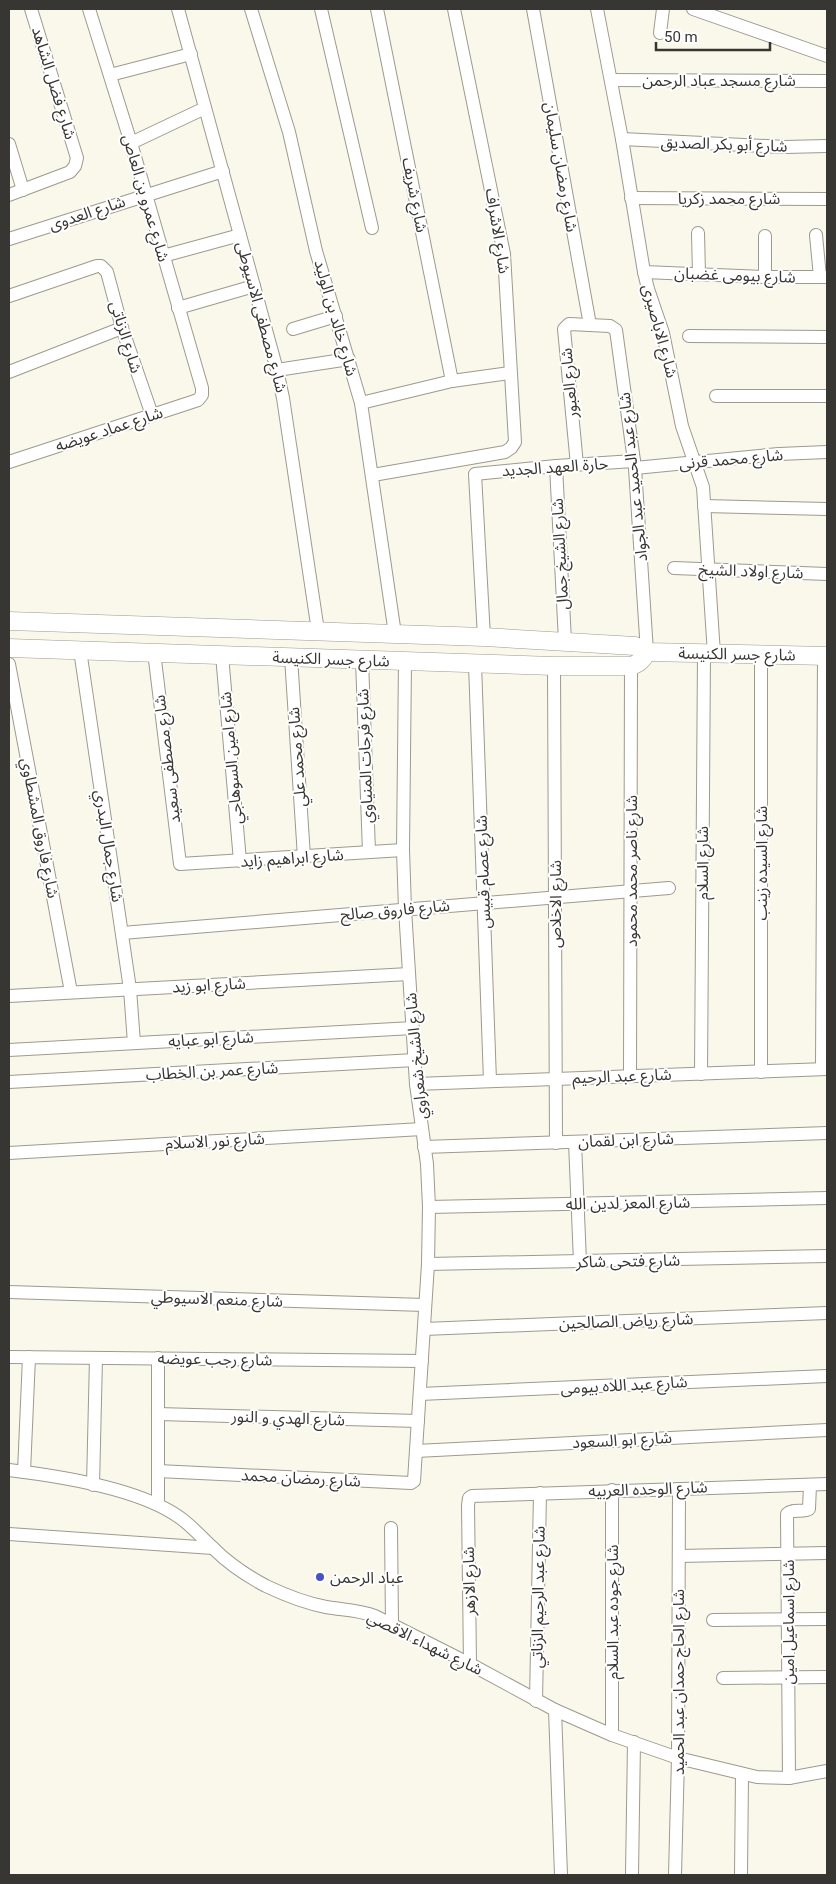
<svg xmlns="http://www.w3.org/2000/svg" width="836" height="1884" font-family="Roboto,'Noto Sans Arabic',sans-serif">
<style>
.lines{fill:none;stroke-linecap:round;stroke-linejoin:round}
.minor-casing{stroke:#9d9a8e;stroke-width:14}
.secondary-casing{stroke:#9d9a8e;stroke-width:19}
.minor{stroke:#fff;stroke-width:12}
.secondary{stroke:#fff;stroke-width:18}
.poi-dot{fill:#4b50c6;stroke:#fff;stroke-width:2}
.labels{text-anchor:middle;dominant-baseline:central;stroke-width:4;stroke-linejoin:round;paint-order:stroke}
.street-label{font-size:16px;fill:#383632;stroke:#fff}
.poi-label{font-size:16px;fill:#383632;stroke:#fff;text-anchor:start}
</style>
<rect width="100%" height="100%" fill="#faf7eb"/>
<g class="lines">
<defs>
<g id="minor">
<polyline points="178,9 277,370 283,398 318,631"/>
<polyline points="251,9 289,132 316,251 361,403 395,634"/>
<polyline points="321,9 372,228"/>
<polyline points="377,9 452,381"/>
<polyline points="533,9 590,325"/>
<polyline points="597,9 622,139 644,272 648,289 663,333 682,426 703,487 714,654"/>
<polyline points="693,9 827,56"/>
<polyline points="660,33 663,9"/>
<polyline points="110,75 191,54"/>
<polyline points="611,80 827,81"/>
<polyline points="622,139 785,147 827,146"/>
<polyline points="131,143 205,108"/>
<polyline points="9,144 23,190"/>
<polyline points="9,195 70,172 75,166 77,158 31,9"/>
<polyline points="631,198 827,199"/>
<polyline points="698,233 699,274"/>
<polyline points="816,235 820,277"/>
<polyline points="765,236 765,277"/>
<polyline points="9,239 223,171"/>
<polyline points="163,256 240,235"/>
<polyline points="644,272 765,277 827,277"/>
<polyline points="9,296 97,266 101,266 107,272 122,328 152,415"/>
<polyline points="178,308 254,286"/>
<polyline points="293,329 336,316"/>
<polyline points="689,336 827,337"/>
<polyline points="277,370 349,359"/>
<polyline points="9,372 122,328"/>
<polyline points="716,396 827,396"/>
<polyline points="361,403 452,381 510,373"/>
<polyline points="9,462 192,402 198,400 202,395 202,388 131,143 89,9"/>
<polyline points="577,465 564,329 569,324 610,326 616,330 635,468 647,652"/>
<polyline points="556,466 565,641"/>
<polyline points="635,468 779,454 827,452"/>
<polyline points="373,475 505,452 511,448 515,442 504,254 454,9"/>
<polyline points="704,506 827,509"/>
<polyline points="674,568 827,574"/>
<polyline points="484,637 475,474 556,466 634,461"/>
<polyline points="80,650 130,989 134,1043"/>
<polyline points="154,652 180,864 403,850"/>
<polyline points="222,655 240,861"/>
<polyline points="291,657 304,857"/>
<polyline points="362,660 369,852"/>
<polyline points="9,664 71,992"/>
<polyline points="475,664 490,1081"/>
<polyline points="554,666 556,1143"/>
<polyline points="122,933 669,888"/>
<polyline points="9,996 409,974"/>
<polyline points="9,1050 413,1028"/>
<polyline points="822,1069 824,656"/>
<polyline points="761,1072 761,655"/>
<polyline points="701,1074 704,653"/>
<polyline points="630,1076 631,666"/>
<polyline points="9,1082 415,1060"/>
<polyline points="416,1084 827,1069"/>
<polyline points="575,1142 580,1262"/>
<polyline points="424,1147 827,1133"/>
<polyline points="9,1153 422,1129"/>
<polyline points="429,1207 827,1198"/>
<polyline points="428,1264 827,1256"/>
<polyline points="9,1292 425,1305"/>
<polyline points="424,1329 827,1313"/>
<polyline points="9,1357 422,1361"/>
<polyline points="158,1358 158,1504"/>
<polyline points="420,1394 827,1376"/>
<polyline points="158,1414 418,1421"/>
<polyline points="416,1451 827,1430"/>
<path d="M 9,1470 C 59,1476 138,1488 179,1517 C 192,1526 202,1538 213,1548 C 228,1563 247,1576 266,1586 C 285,1595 305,1603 326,1607 C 343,1610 359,1610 375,1616 L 470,1664 L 555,1710 L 612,1735 L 678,1758 L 757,1777 L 789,1778 L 827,1771"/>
<polyline points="158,1471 411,1483 414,1481 428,1264 429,1207 427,1164 416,1084 405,909 403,850 405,661"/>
<polyline points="24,1472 29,1357"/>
<polyline points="93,1485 96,1358"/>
<polyline points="612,1490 612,1735"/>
<polyline points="391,1528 392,1625"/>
<polyline points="9,1534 213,1548"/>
<polyline points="679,1556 827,1553"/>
<polyline points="713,1620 827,1619"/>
<polyline points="470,1664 468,1505 469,1498 472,1496 827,1484"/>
<polyline points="723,1678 827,1677"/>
<polyline points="536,1701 540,1493"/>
<polyline points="555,1710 561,1875"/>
<path d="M 789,1778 L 787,1514 C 793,1508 803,1513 809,1509 L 810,1485"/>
<polyline points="632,1875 634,1742"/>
<polyline points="675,1875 678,1758 679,1489"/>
<polyline points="741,1875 742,1775"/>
</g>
<g id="secondary">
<polyline points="9,621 484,637 635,646 647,652 827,656"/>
<path d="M 9,648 L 554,666 L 631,666 C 640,663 643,659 647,652"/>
</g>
</defs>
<use href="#minor" class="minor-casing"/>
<use href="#secondary" class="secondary-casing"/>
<use href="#minor" class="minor"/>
<use href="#secondary" class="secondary"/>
</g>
<circle class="poi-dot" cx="320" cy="1577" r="5"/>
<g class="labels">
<g class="street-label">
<text x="719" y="80">شارع مسجد عباد الرحمن</text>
<text transform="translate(54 83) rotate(73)">شارع فضل الشاهد</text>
<text transform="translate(724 144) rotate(2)">شارع أبو بكر الصديق</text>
<text transform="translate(561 167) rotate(80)">شارع رمضان سليمان</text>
<text transform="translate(415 195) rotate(79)">شارع شريف</text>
<text transform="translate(146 198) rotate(74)">شارع عمرو بن العاص</text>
<text x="729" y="198">شارع محمد زكريا</text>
<text transform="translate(87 213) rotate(-18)">شارع العدوى</text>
<text transform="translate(498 231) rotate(81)">شارع الاشراف</text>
<text transform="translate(735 275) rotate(2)">شارع بيومى غضبان</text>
<text transform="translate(262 317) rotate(75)">شارع مصطفى الاسيوطى</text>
<text transform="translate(336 318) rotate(74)">شارع خالد بن الوليد</text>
<text transform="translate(660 331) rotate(75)">شارع الاباصيرى</text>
<text transform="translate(126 337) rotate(73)">شارع الزناتى</text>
<text transform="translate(569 383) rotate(-95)">شارع العبور</text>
<text transform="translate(109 429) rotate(-18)">شارع عماد عويضه</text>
<text transform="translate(731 459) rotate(-5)">شارع محمد قرنى</text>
<text transform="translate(555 467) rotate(-4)">حارة العهد الجديد</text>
<text transform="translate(633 477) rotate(-96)">شارع عبد الحميد عبد الجواد</text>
<text transform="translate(560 554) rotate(-93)">شارع الشيخ جمال</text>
<text transform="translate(751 571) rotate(2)">شارع اولاد الشيخ</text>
<text transform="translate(737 654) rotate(1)">شارع جسر الكنيسة</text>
<text transform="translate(331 659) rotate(2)">شارع جسر الكنيسة</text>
<text transform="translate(365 756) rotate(-92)">شارع فرحات المنياوي</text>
<text transform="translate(297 757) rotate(-94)">شارع محمد علي</text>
<text transform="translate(231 758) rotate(-95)">شارع امين السوهاجي</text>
<text transform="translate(167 759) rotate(-97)">شارع مصطفى سعيد</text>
<text transform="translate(40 828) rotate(79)">شارع فاروق المشطاوي</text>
<text transform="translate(109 846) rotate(81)">شارع جمال البدري</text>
<text transform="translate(292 858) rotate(-4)">شارع ابراهيم زايد</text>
<text transform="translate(702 863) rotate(-90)">شارع السلام</text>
<text transform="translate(761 863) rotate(-90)">شارع السيده زينب</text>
<text transform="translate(631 871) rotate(-90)">شارع ناصر محمد محمود</text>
<text transform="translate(483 872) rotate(-92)">شارع عصام قبيس</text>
<text transform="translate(555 904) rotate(-90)">شارع الاخلاص</text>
<text transform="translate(395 910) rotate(-5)">شارع فاروق صالح</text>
<text transform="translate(209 985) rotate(-3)">شارع ابو زيد</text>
<text transform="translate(211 1039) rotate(-3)">شارع ابو عبايه</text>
<text transform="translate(416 1056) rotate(-95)">شارع الشيخ شعراوي</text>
<text transform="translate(212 1071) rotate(-3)">شارع عمر بن الخطاب</text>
<text transform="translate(622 1076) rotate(-2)">شارع عبد الرحيم</text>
<text transform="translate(626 1140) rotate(-2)">شارع ابن لقمان</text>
<text transform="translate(215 1141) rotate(-3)">شارع نور الاسلام</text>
<text transform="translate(628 1203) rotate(-1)">شارع المعز لدين الله</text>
<text transform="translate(628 1261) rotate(-1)">شارع فتحى شاكر</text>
<text transform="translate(217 1299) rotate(2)">شارع منعم الاسيوطي</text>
<text transform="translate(626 1321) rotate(-2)">شارع رياض الصالحين</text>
<text transform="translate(215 1359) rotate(1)">شارع رجب عويضه</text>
<text transform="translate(624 1385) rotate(-3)">شارع عبد اللاه بيومى</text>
<text transform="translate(288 1418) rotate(2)">شارع الهدي و النور</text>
<text transform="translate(622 1440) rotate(-3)">شارع ابو السعود</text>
<text transform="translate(301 1478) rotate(3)">شارع رمضان محمد</text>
<text transform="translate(648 1489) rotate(-2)">شارع الوحده العربيه</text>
<text transform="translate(469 1581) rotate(-91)">شارع الازهر</text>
<text transform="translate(538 1597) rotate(-89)">شارع عبد الرحيم الزناتي</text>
<text transform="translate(612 1612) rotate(-90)">شارع جوده عبد السلام</text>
<text transform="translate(788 1622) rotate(-90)">شارع اسماعيل امين</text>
<text transform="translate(425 1643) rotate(26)">شارع شهداء الاقصي</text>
<text transform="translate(678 1682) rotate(-90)">شارع الحاج حمدان عبد الحميد</text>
</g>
<g class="poi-label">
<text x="330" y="1577">عباد الرحمن</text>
</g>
</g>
<rect width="836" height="1884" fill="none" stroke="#383632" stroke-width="20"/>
<path d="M656 42v8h114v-8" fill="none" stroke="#383632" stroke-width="2.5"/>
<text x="664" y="42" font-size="15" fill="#383632" stroke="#ffffff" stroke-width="4" paint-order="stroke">50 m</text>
</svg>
